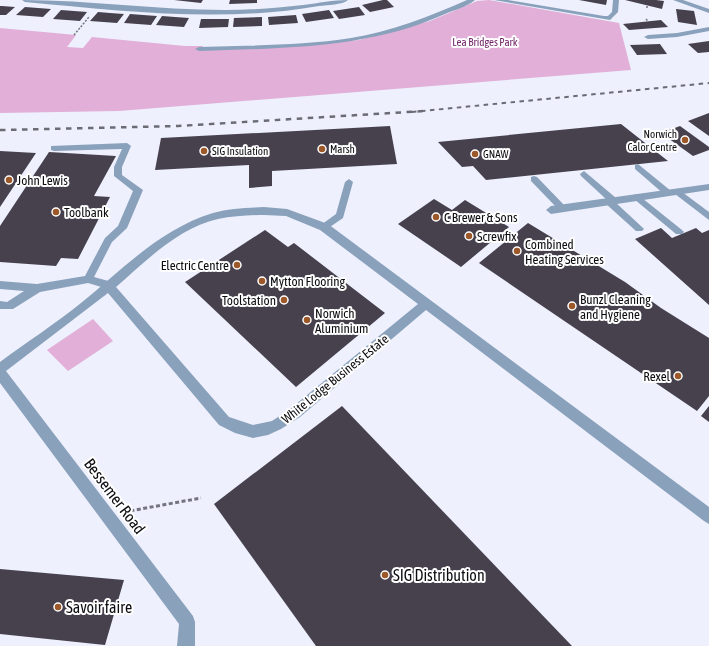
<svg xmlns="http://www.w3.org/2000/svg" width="709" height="646" font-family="'Asap Condensed',sans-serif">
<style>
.green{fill:#e1afd8}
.building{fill:#47414e}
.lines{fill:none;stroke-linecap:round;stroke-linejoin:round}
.path-far1{stroke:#73747d;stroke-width:1.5;stroke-dasharray:2 1.5;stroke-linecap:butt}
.path{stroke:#73747d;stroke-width:3;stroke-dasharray:4 2.5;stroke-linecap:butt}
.lane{fill:#8aa1bc;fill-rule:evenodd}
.street{fill:#8aa1bc;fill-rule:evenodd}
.rail-far1{stroke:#6a6b73;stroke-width:2;stroke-dasharray:4.5 4.5;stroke-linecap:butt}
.rail{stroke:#6a6b73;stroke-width:2.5;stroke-dasharray:5.5 5.5;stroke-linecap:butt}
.poi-dot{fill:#9c5829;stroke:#fff;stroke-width:1.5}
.labels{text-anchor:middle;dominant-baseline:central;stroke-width:4;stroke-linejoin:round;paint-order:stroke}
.far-park-label{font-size:11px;fill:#702567;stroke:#fff}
.far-poi-label{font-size:11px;fill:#0c0c11;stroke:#fff;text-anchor:start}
.poi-label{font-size:13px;fill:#0c0c11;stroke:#fff;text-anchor:start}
.street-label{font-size:13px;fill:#0c0c11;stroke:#fff}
.near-street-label{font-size:16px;fill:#0c0c11;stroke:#fff}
.near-poi-label{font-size:16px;fill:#0c0c11;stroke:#fff;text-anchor:start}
</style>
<rect width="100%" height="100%" fill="#eef0fd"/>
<g class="green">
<polygon points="489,0 619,23 631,70 119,111 0,113 0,28 76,35 67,47 83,48 92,37 185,46 203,46 202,49 273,47 359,40 430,21 477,1"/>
<polygon points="93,319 113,341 68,371 47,350"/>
</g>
<g class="building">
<polygon points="174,0 203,0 201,3"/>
<polygon points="230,0 257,0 257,3 229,4"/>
<polygon points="383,0 387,0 394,7 370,12 362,5"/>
<polygon points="579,0 607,0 606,5"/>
<polygon points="625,0 656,0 664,1 662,9"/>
<polygon points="0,6 2,6 15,7 6,15 0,15"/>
<polygon points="25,7 51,9 43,17 16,15"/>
<polygon points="359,7 365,15 339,19 333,11"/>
<polygon points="676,9 694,11 697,25 678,22"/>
<polygon points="61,10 87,12 80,21 53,19"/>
<polygon points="329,10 334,18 306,22 302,14"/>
<polygon points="98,12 110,13 124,14 117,23 90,21"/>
<polygon points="130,14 143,15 157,16 151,25 124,23"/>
<polygon points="296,15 298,23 269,25 268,17"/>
<polygon points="162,16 175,17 189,18 184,27 156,25"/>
<polygon points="262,17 262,26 233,27 234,18"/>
<polygon points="201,19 229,19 228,27 199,28"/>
<polygon points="661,20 668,27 629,30 623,24"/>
<polygon points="709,41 709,52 698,53 688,44"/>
<polygon points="660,44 667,54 637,55 630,45"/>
<polygon points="709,113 709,136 688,121"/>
<polygon points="621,124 668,161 486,180 473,166 462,167 438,142"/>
<polygon points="390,126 397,164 272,171 272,186 249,188 249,165 155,170 161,138"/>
<polygon points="680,126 709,147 709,150 693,156 661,133"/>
<polygon points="0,151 36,153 0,207"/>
<polygon points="49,152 116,156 94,196 110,197 78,259 61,258 56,266 0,262 0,226"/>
<polygon points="434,199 452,210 465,200 509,227 461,267 398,224"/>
<polygon points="528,223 625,282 661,308 709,338 709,396 697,411 479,263"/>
<polygon points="661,228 672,238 696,228 702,233 709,230 709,305 635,239"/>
<polygon points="265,230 288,247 294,243 385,313 296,387 185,282"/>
<polygon points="342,406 572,646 316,646 214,504"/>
<polygon points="709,406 709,422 701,416"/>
<polygon points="0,569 124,580 105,645 0,634"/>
</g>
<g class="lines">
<g class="path-far1">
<polyline points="647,6 647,8"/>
<polyline points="646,19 648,21"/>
<polyline points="74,35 89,17"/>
</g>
<polyline class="path" points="124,512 201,498"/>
<g class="lane">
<path d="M 467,0 L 475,0 C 467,7 454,10 445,14 C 368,49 282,48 199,51 L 195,49 L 199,47 C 249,45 301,46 351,38 C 390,32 431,16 467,0 Z"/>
<polygon points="494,0 508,0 604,16 608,16 612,12 613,0 619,0 618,12 610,20"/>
<polygon points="127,143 131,146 122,167 122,175 143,190 127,228 112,242 94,277 112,282 113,285 112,288 108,289 88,283 40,292 13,309 0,309 0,301 7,302 24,291 0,289 0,281 37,284 85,276 105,238 118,226 133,191 114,176 114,167 122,149 54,151 51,150 51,146"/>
<polygon points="638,164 671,191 671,195 665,195 635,169 635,165"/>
<polygon points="584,171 616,198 618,200 615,202 642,227 644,229 642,231 636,231 605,203 603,201 606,199 581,176 580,174"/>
<polygon points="534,176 537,177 565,206 565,210 559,210 531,181 531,177"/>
<polygon points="349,179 353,182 343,218 327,229 321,229 319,227 321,225 336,214 345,182"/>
<polygon points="678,189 709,212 709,220 675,194 675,190"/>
<polygon points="637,194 682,230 684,232 682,234 676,234 634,199 634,195"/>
</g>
<g class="street">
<path d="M 22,0 C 89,0 157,10 225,10 C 251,10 277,8 303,5 C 319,3 333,0 348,0 C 342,5 328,5 319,6 C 222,23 122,11 25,2 Z"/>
<polygon points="673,0 683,0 709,9 709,13"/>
<polygon points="709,27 709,31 677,37 648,39 644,37 648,35 677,33"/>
<polygon points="709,184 709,190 551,214 546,210 551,206"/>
<path d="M 264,207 L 287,209 L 328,224 L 709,507 L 709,524 L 704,521 L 426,310 L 300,417 L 281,429 L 268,435 L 253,438 L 235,433 L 219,425 L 108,293 L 6,371 L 193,616 L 195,622 L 195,646 L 177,646 L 179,624 L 0,383 L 0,362 C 27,342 55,324 81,303 C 122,270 160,229 213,213 C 229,208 247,208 264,207 ZM 264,215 L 286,216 L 320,230 L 418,304 L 290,409 L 272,421 L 253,425 L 229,417 L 116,287 C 146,261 178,228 218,219 C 233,216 249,215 264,215 Z"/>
</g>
<polyline class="rail-far1" points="412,112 709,83"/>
<polyline class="rail" points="0,130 178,126 425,111"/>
</g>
<g class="poi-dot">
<circle cx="685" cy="140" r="4"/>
<circle cx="322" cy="149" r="4"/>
<circle cx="204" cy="151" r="4"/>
<circle cx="475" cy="154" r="4"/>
<circle cx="9" cy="180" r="4"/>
<circle cx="56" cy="212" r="4"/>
<circle cx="436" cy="217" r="4"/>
<circle cx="469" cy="236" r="4"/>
<circle cx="517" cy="251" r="4"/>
<circle cx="237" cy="265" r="4"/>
<circle cx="262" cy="281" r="4"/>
<circle cx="284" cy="300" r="4"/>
<circle cx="572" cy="306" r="4"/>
<circle cx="307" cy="320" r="4"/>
<circle cx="678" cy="376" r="4"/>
<circle cx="385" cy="575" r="4"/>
<circle cx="58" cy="607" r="4"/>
</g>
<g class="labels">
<g class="far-park-label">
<text x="485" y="42">Lea Bridges Park</text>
</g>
<g class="far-poi-label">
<text x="677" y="134" text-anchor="end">Norwich<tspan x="677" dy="13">Calor Centre</tspan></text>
<text x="330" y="149">Marsh</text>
<text x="212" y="151">SIG Insulation</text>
<text x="483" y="154">GNAW</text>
</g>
<g class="poi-label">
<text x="17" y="180">John Lewis</text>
<text x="64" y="212">Toolbank</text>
<text x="444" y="217">C Brewer &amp; Sons</text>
<text x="477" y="236">Screwfix</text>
<text x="525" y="244">Combined<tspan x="525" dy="15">Heating Services</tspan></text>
<text x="229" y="265" text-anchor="end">Electric Centre</text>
<text x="270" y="281">Mytton Flooring</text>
<text x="580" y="299">Bunzl Cleaning<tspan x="580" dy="15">and Hygiene</tspan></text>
<text x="276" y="300" text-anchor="end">Toolstation</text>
<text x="315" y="313">Norwich<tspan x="315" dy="15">Aluminium</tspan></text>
<text x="670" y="376" text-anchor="end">Rexel</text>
</g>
<g class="street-label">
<text transform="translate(335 379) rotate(-39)">White Lodge Business Estate</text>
</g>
<g class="near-street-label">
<text transform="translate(115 496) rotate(53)">Bessemer Road</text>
</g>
<g class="near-poi-label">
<text x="393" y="575">SIG Distribution</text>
<text x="66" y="607">Savoir faire</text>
</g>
</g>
</svg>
